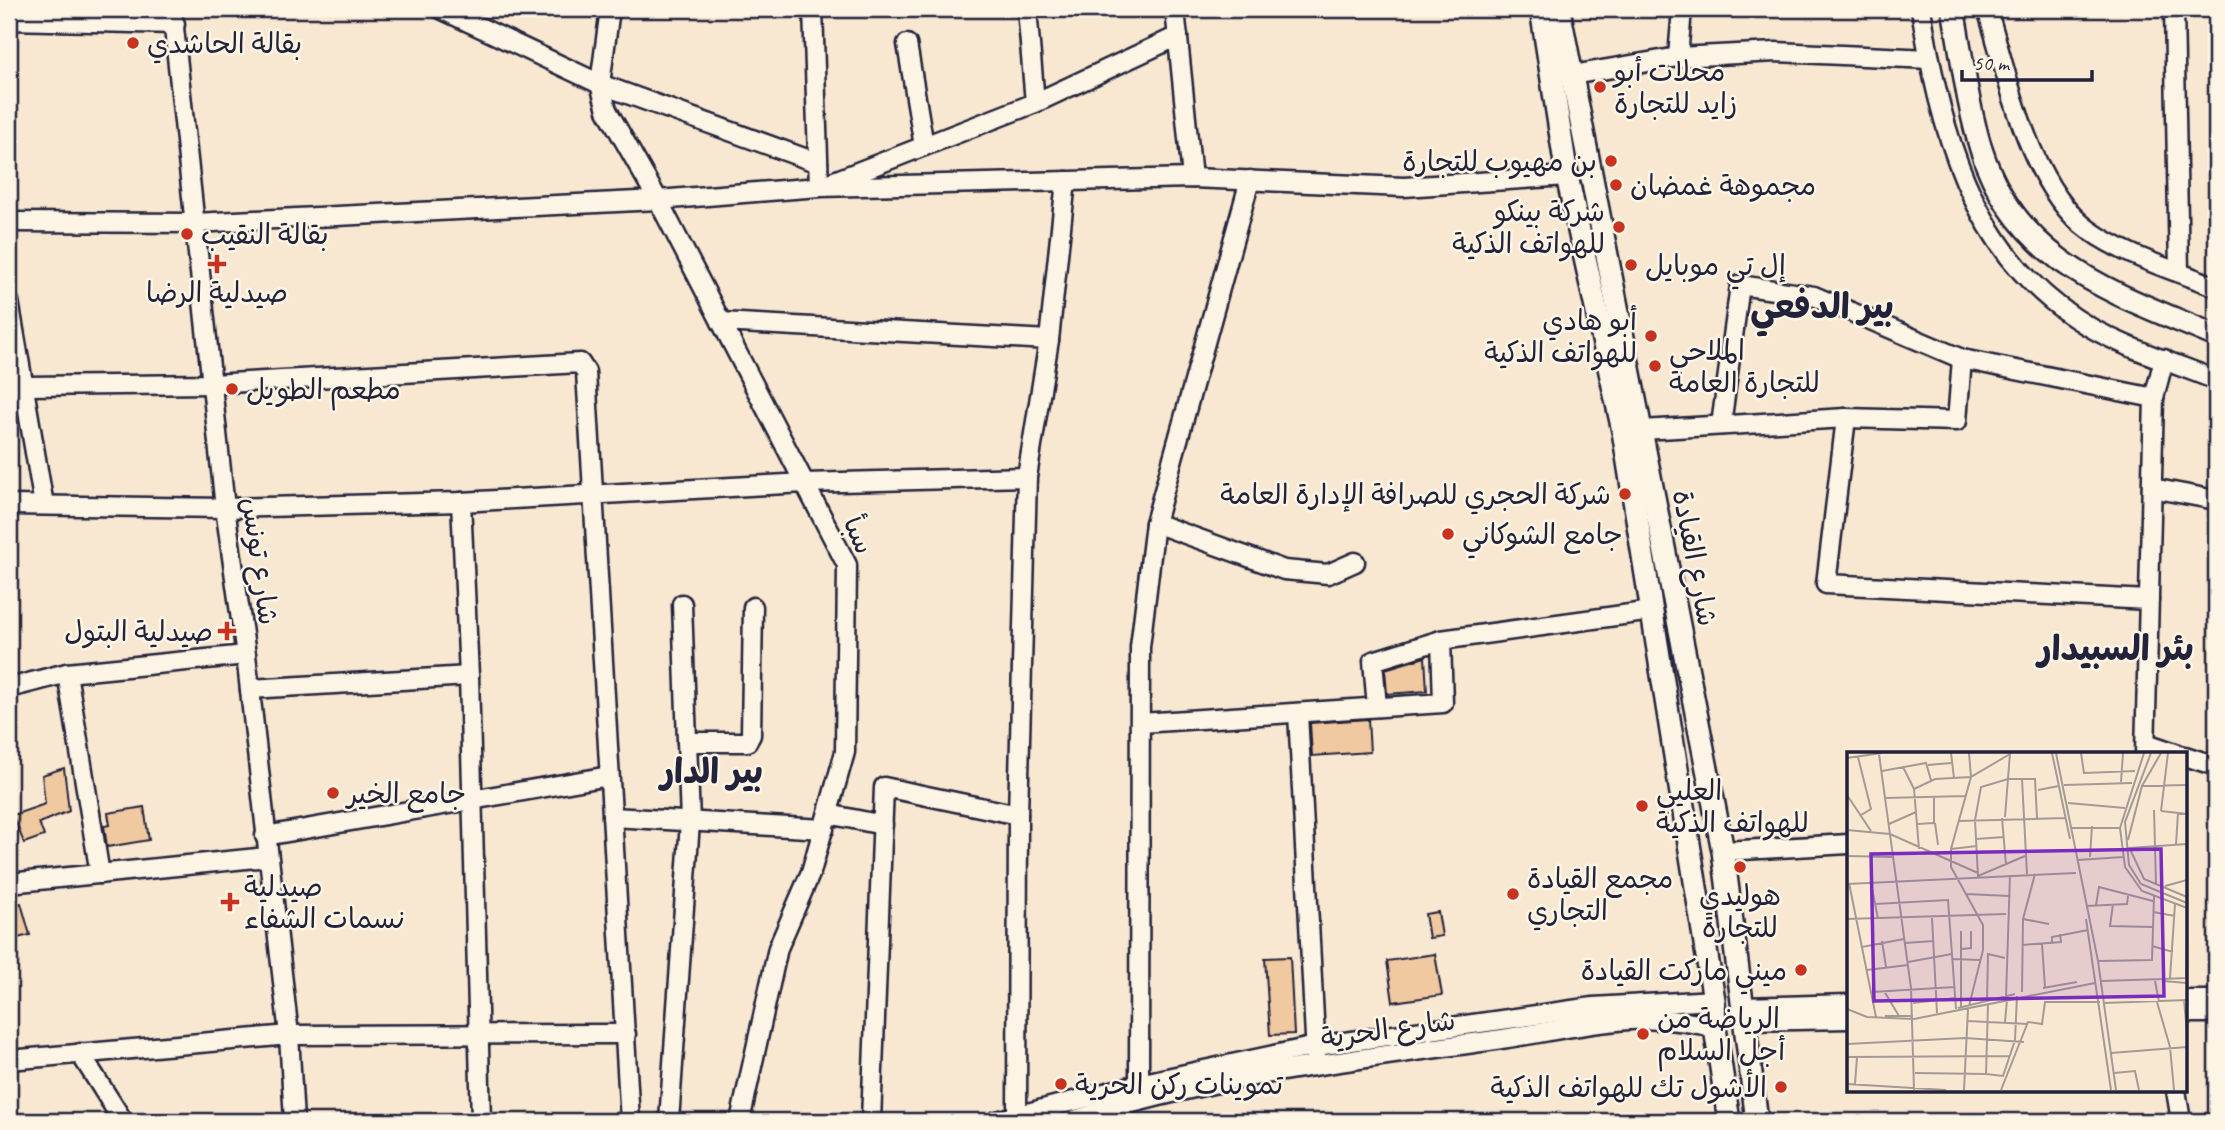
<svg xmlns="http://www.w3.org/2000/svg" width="2225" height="1130" font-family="Caveat,'Playpen Sans Arabic',sans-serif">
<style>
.building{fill:#f1c9a1;stroke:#22223b;stroke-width:2}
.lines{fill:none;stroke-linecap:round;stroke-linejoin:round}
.minor-casing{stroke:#22223b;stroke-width:23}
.major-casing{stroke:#22223b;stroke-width:26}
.minor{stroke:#fcf5e5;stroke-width:18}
.major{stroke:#fcf5e5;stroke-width:21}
.poi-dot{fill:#c8321e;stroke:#fcf5e5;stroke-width:2.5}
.labels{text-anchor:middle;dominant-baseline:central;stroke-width:5;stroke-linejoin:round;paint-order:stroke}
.poi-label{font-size:28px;fill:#22223b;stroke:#fcf5e5;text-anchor:start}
.street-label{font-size:28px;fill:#22223b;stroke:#fcf5e5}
.district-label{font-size:35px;font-weight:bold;fill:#22223b;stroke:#fcf5e5}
.inset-road{fill:none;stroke:#a39995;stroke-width:2}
.view{fill:#7b2cbf;fill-opacity:0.15;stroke:#7b2cbf;stroke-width:3.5}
.inset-edge{fill:none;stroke:#22223b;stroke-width:3.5}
</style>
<rect width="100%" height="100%" fill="#f9e8d1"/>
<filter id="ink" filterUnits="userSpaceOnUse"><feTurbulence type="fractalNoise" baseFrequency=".0143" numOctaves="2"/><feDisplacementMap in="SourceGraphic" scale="14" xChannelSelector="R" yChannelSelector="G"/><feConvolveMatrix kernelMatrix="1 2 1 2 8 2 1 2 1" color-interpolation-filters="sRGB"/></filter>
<g filter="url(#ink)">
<g class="building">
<polygon points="1425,657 1427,691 1387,694 1385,669"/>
<polygon points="1368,719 1370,752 1312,756 1310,723"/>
<polygon points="64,768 69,811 39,823 44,836 24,843 13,815 45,804 42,775"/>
<polygon points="144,807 149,840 107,847 104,826 110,825 108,813"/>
<polygon points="21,903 30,935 9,940 9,906"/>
<polygon points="1438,912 1442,936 1429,938 1425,914"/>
<polygon points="1435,954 1442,995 1393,1002 1387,961"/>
<polygon points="1290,957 1294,1034 1270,1035 1265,958"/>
</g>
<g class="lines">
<defs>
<g id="minor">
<polyline points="172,9 225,508 246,655 289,1035 294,1121"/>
<polyline points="441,9 600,84 818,163"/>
<polyline points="610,9 600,84 607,110 658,200 847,565 845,752 811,872 778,948 740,1121"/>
<polyline points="813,9 819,187 1035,103 1178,36"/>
<polyline points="1027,9 1035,103"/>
<polyline points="1175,9 1192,178"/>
<path d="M 1921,9 C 1939,125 1970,249 2075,318 C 2117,346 2169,361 2216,380"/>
<path d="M 1987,9 C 2008,76 2029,187 2089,230 C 2125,256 2175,270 2216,287"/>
<polyline points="2174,9 2179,272"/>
<polyline points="9,20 175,24"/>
<polyline points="907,44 924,146"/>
<polyline points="1678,57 1682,9"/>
<polyline points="1572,75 1678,57 1776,52 1930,59"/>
<polyline points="9,222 195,223 658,200 819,187 1192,178 1404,187 1567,176"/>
<polyline points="9,301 44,505"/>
<polyline points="721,322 1049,340"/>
<polyline points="25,386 212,384 580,363 586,372 630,1121"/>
<polyline points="1846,418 1826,584 2149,600"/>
<polyline points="1721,425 1740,285 1814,296 1962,359 2154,398"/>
<polyline points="1642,430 1846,418 1957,421 1962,359"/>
<polyline points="2152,488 2216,500"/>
<polyline points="461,502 469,676 481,1121"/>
<polyline points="9,505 225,508 461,502 805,483 1027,477"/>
<polyline points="1155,523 1284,570 1328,574 1355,562"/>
<polyline points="67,673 100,874"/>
<polyline points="9,688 67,673 246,655"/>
<polyline points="250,689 469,676"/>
<polyline points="1377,707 1373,661 1441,640 1652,611"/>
<polyline points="1298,713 1316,1056"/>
<polyline points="1141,723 1443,703 1441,640"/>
<polyline points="687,742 747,742 751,735 753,607"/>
<polyline points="2146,743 2178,754"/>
<polyline points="2145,754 2154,398 2164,359"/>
<polyline points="2185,756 2216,766"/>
<polyline points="828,814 883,825"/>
<polyline points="612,817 824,829"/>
<polyline points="265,836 609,776"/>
<polyline points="1723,851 1849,844"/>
<polyline points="9,883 267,857"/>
<polyline points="2185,1000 2216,1000"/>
<polyline points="1741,1007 1849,1004"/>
<polyline points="2185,1013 2216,1013"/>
<polyline points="1743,1021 1849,1019"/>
<polyline points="80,1053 123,1121"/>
<polyline points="9,1060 289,1035 626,1034"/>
<polyline points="1139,1084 1140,647 1155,523 1250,180"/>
<polyline points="2176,1090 2181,1121"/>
<polyline points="1017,1117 1018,815 1027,477 1049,340 1066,181"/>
<polyline points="669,1121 690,822 682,604"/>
<polyline points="871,1121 884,787 1018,815"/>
<polyline points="997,1121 1139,1084 1316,1046 1593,1007 1714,1000"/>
<path d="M 1072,1121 C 1208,1076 1353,1060 1495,1040 C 1567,1030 1642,1007 1715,1028"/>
</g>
<g id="major">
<polyline points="1541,9 1567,176 1623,431 1714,1000 1715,1028 1729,1121"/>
<polyline points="1559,9 1723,851 1757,1121"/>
<path d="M 1953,9 C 1962,55 1967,104 1981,149 C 2018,265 2115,293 2216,336"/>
<polyline points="2213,1000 2216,999"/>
</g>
</defs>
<use href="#minor" class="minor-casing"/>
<use href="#major" class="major-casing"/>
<use href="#minor" class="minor"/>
<use href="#major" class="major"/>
</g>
</g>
<g class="poi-dot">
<circle cx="133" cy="43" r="7"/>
<circle cx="1600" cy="87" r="7"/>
<circle cx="1611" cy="161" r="7"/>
<circle cx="1616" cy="185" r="7"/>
<circle cx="1619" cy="227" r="7"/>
<circle cx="187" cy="234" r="7"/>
<path d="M213.5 253.5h7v7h7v7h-7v7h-7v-7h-7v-7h7z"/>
<circle cx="1631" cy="265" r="7"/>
<circle cx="1651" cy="336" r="7"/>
<circle cx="1655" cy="366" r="7"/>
<circle cx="232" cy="389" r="7"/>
<circle cx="1625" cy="494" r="7"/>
<circle cx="1448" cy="534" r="7"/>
<path d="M223.5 620.5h7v7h7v7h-7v7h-7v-7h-7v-7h7z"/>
<circle cx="333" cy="793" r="7"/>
<circle cx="1642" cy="806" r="7"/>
<circle cx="1740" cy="867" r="7"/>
<circle cx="1513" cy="894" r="7"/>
<path d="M226.5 891.5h7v7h7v7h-7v7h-7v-7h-7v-7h7z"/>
<circle cx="1801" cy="970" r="7"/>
<circle cx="1643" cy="1034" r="7"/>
<circle cx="1061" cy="1084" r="7"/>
<circle cx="1781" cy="1087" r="7"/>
</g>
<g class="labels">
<g class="poi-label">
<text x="147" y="43">بقالة الحاشدي</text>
<text x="1614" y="71">محلات أبو<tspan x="1614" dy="32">زايد للتجارة</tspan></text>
<text x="1597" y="161" text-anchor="end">بن مهيوب للتجارة</text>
<text x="1630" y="185">مجموهة غمضان</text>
<text x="1605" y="211" text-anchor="end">شركة بينكو<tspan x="1605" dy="32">للهواتف الذكية</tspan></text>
<text x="201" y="234">بقالة النقيب</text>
<text x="1645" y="265">إل تي موبايل</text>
<text x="217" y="292" text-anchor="middle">صيدلية الرضا</text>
<text x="1637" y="320" text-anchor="end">أبو هادي<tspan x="1637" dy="32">للهواتف الذكية</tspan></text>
<text x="1669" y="350">الملاحي<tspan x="1669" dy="32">للتجارة العامة</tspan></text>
<text x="246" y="389">مطعم الطويل</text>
<text x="1611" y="494" text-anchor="end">شركة الحجري للصرافة الإدارة العامة</text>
<text x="1462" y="534">جامع الشوكاني</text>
<text x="213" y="631" text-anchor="end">صيدلية البتول</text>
<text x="1656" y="790">العليي<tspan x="1656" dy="32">للهواتف الذكية</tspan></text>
<text x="347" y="793">جامع الخير</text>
<text x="1527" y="878">مجمع القيادة<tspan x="1527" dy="32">التجاري</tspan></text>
<text x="244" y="886">صيدلية<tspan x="244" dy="32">نسمات الشفاء</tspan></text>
<text x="1740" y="895" text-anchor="middle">هوليدي<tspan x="1740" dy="32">للتجارة</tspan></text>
<text x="1787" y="970" text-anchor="end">ميني ماركت القيادة</text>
<text x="1657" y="1018">الرياضة من<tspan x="1657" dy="32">أجل السلام</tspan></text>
<text x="1075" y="1084">تموينات ركن الحرية</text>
<text x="1767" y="1087" text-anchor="end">الأشول تك للهواتف الذكية</text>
</g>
<g class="street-label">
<text transform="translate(859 535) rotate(67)">سبأ</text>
<text transform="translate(1695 558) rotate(79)">شارع القيادة</text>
<text transform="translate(260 561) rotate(82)">شارع تونس</text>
<text transform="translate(1388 1029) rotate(-8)">شارع الحرية</text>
</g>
<g class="district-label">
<text x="1822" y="306">بير الدفعي</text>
<text x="2116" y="648">بئر السبيدار</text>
<text x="712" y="771">بير الدار</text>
</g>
</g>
<g transform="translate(1847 752)">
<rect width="340" height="340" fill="#f9e8d1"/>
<path class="inset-road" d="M 104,1 L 107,26M 122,1 L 124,25M 205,1 L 223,87M 209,1 L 251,209 L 269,338M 234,1 L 237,21 L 288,19M 297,1 L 273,76 L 278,115 L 295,139 L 340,156M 304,1 L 278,70 L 282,113 L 294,132 L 340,151M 32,2 L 64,236 L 67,338M 11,5 L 24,57 L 14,63M 0,6 L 35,1M 81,13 L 104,11M 56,15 L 67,37M 35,19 L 79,11 L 84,28M 175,27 L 180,122M 274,30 L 276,1M 217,33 L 285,31M 295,34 L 340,33M 67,37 L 72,97M 67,37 L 88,27 L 124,25M 191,38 L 212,34M 0,43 L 24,79M 38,46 L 119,44M 221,51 L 278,56M 307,58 L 309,132M 314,59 L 321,1M 314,59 L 340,62M 158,65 L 163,1M 155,66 L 159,113M 112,69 L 218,66M 88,71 L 91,93M 42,72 L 69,60M 70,72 L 87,71 L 87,45M 225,76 L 273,76M 0,78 L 43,82 L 131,121M 129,87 L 157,85M 281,88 L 295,34 L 314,1M 329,92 L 331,61M 282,95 L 297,127 L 340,145M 282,96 L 340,92M 104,97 L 130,94M 0,104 L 47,105M 178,104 L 131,124 L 128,68 L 134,35 L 161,27 L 188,27 L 190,66M 243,105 L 245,74M 231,108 L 276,105M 2,131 L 29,265M 24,131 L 31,167M 0,132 L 229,121M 318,134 L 340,128M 119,142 L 162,144M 28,152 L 101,148 L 109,257M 266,152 L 263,174 L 306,175M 249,153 L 252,135 L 306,149M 239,154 L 280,152 L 281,144M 306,160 L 328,164M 85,166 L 90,261M 0,167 L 159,162M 176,167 L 202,172M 239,167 L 264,338M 35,189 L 39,215M 58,191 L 87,189M 205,191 L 205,185 L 241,178M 195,192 L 198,235M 175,193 L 214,190 L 213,182M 305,194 L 326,200M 15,195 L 57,187M 115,197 L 124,196 L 124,179M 106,207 L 133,208M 251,209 L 305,208 L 307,144M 61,210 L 105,202M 20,218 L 61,213M 323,226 L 328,152M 339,226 L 340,180M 315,227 L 340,226M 254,229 L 316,227M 308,229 L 312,250M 316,229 L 340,231M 196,236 L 230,230M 37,239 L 52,264M 25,240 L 108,235M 175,240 L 176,167 L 188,122M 159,245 L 163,123M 337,248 L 340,281M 140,249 L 141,202 L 158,206M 310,250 L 323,295 L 327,338M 66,251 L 109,246M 257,251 L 340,248M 122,254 L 136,198 L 136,173 L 104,115 L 104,97 L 124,25 L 163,2M 111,256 L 168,242M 114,256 L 114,179M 0,257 L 20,265 L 67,267 L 248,231M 38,264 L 66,264M 120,269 L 181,272M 158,270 L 160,248M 0,292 L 118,286 L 177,290M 264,301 L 340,295M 0,305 L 163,304M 68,321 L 139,322 L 141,252M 267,321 L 288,319 L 292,338M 139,322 L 156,324 L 168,288 L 170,244M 0,332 L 99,338M 8,332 L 10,305M 117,338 L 121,257M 154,338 L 181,270 L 195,272 L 198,250 L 253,250"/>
<path class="view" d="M 314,97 L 317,244 L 27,249 L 24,102 Z"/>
<rect width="340" height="340" class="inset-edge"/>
</g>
<rect width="2225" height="1130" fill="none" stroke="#fcf5e5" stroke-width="35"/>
<rect x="18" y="18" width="2190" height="1095" fill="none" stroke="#22223b" stroke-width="2.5" filter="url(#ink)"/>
<path d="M1962 70v10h130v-10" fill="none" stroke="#22223b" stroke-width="3.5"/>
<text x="1973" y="70" font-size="21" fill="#22223b" stroke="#fcf5e5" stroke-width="5" paint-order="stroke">50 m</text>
</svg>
